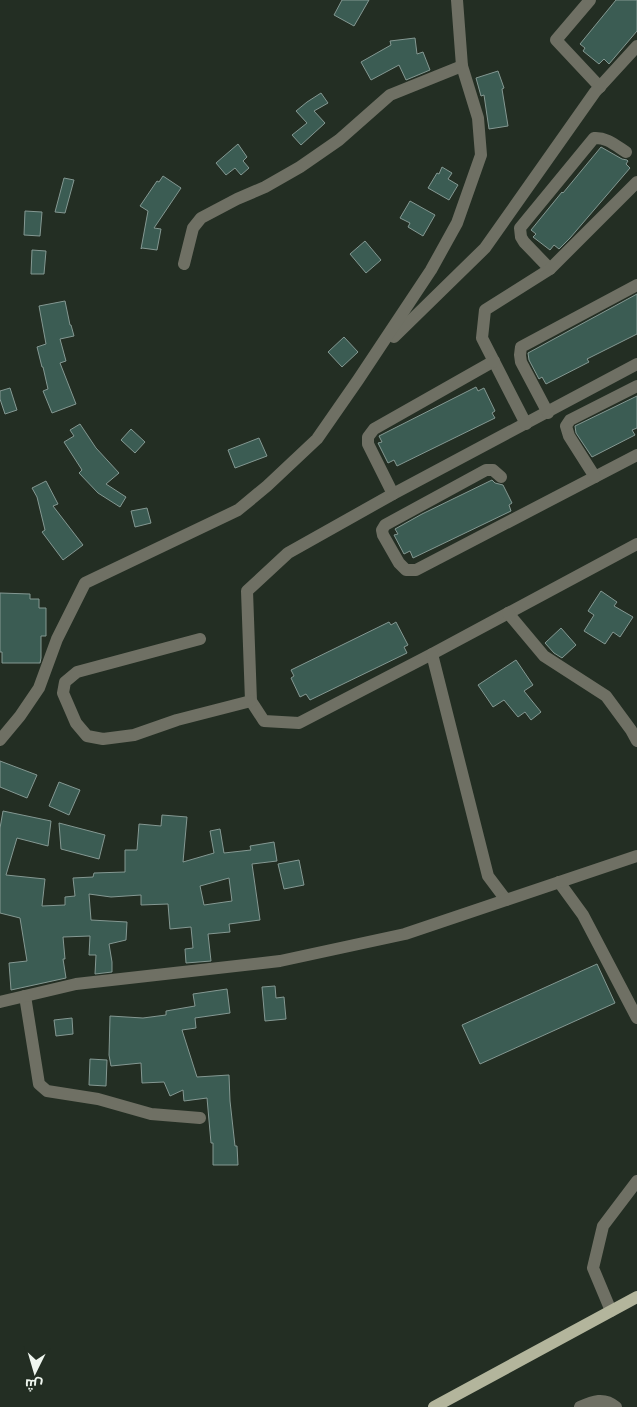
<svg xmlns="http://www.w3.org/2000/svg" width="637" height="1407" font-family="'Fira Sans',Cairo,sans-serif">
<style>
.building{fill:#3b5c53;stroke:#849892;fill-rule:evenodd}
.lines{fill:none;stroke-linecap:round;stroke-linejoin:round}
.street{stroke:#6f7064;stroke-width:12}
.primary{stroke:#b3b59c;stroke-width:12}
</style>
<rect width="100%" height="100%" fill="#232e23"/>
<g class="building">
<polygon points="342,0 369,0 354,26 334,15"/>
<polygon points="616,0 637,0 637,31 609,64 604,59 599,64 583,51 585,48 580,44"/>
<polygon points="415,38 417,54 423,52 430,70 406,80 399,65 371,80 361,62 391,45 390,41"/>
<polygon points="498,71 504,88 502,89 508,126 489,129 484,95 481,96 476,78"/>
<polygon points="321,93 328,103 314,111 325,123 301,145 292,135 307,123 296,111 307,102"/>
<polygon points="238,144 247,157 243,161 249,168 241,175 235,168 226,175 216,163"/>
<polygon points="601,147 622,159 627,160 628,161 626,164 630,168 570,238 559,249 554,245 550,250 533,237 536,234 531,230 562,192 563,193"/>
<polygon points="442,167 452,173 448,179 458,185 449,200 428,188 437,173 439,174"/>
<polygon points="163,176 181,188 154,228 161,229 157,250 142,248 141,249 148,211 140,206 157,181 159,182"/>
<polygon points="64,178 74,180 65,213 55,212"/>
<polygon points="410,201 435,215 423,236 408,227 410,223 400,218"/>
<polygon points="25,211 42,212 40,236 24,235"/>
<polygon points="365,241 381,260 366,273 350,254"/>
<polygon points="32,250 46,251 44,274 31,274"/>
<polygon points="637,294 637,334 587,359 589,362 546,384 542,377 539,379 529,360 528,353"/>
<polygon points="65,301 70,325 71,325 74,336 60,339 66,361 60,363 76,404 52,413 43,391 48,389 43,367 42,367 37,347 46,344 39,306"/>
<polygon points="344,337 358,352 342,367 328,352"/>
<polygon points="476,387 478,391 484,388 495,411 492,413 495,418 397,466 394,460 388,463 378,443 382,442 379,436"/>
<polygon points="10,388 17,410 5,414 0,399 0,391"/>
<polygon points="637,396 637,428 632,430 635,435 592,457 576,433 575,426"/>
<polygon points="80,424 96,448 119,473 106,484 126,497 120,507 98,493 79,473 82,470 64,442 74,436 70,430"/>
<polygon points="131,429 145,442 135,453 121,440"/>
<polygon points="259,438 267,456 235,468 228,450"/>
<polygon points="492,480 495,483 503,485 512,503 509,505 511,511 413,558 410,551 404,554 394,535 398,534 395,529 422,514"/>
<polygon points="46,481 58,504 53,506 83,545 63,560 42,532 45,530 37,497 32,488"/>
<polygon points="147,508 151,523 135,527 131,511"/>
<polygon points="601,591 617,602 614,606 633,617 620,637 613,632 605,644 584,631 594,615 588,611"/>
<polygon points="0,593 30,594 30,599 39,599 39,608 46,608 46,636 41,636 41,658 40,663 2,663 2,652 0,652"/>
<polygon points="389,622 391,625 396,622 408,645 404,647 407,653 310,700 306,694 300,697 291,678 294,676 291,670"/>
<polygon points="561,628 576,645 562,658 554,653 545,643"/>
<polygon points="516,660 533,685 524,691 541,712 531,720 525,712 518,717 504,700 493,707 478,685"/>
<polygon points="0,761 37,775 27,798 0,787"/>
<polygon points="59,782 80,790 69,815 49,806"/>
<path d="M 3,811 L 51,821 L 48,846 L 17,838 L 6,875 L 45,879 L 42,906 L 65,905 L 65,897 L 75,896 L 73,878 L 93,877 L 94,873 L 125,872 L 125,850 L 137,850 L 139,824 L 161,826 L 162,815 L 187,817 L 183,862 L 214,853 L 210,831 L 220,829 L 224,853 L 251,850 L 250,846 L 274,842 L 277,861 L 252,864 L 260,920 L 229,924 L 230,932 L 208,934 L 211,961 L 186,963 L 185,949 L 193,948 L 191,927 L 170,929 L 168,904 L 141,905 L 141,895 L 111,897 L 89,894 L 91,920 L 127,922 L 126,940 L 109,944 L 112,962 L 112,972 L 95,974 L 96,955 L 89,955 L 90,936 L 63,937 L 65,959 L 63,959 L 66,978 L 11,990 L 9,963 L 27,961 L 20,918 L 0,913 L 0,828 ZM 229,878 L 232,901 L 204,905 L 200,886 Z"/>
<polygon points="59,823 105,835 99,859 61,849"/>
<polygon points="299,860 304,885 284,889 278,864"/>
<polygon points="597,964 615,1003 480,1064 462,1025"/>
<polygon points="275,986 276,998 284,997 286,1019 265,1021 262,987"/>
<polygon points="227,989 230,1013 195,1018 196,1028 182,1030 197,1077 229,1075 230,1101 235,1146 237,1146 238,1165 213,1165 213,1143 211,1143 207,1098 184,1101 183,1090 170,1096 164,1082 142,1083 141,1063 111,1066 109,1055 110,1016 143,1018 166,1015 166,1011 195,1006 193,994"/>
<polygon points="72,1018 73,1034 56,1036 54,1020"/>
<polygon points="90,1059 107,1060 106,1086 89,1085"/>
</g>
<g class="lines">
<g class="street">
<polyline points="590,0 556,40 600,87"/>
<polyline points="184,264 193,228 201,218 237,199 265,187 300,167 339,140 390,95 462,66"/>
<path d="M 550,269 L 524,242 L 521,237 L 520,228 L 594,138 C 606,137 615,145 626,152"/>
<polyline points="394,337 485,248 595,92 637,46"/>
<polyline points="637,364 393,494 288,553 247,591 251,701 264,721 299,723 432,654 637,544"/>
<polyline points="548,413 521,362 520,355 521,347 637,285"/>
<polyline points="526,424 482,338 485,310 550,269 637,182"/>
<polyline points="501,477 493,470 486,470 385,525 382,530 383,535 399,563 406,570 416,570 637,455"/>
<polyline points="595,477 569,436 566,426 570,420 637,386"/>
<polyline points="393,494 368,444 368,437 374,429 494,361"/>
<polyline points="508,613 544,656 606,696 631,730 637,741"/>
<polyline points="200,639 77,672 65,682 63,693 76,723 87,736 103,739 134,735 177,720 251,701"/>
<polyline points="432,654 488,876 506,900"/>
<polyline points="0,740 20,716 39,688 57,639 85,583 238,510 267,486 317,439 358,380 431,270 457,223 481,155 478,118 462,66 457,0"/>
<polyline points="559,882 583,915 637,1018"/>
<polyline points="25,996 39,1084 47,1091 98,1099 151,1114 200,1118"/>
<polyline points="0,1002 76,984 280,961 405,934 637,856"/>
<polyline points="611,1311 593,1268 603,1226 637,1181"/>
<path d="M 580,1407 C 593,1401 604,1397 616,1407"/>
</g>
<polyline class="primary" points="434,1407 637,1297"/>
</g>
<g transform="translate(35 1372) rotate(185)" stroke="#232e23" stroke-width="4" paint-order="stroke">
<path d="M0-4L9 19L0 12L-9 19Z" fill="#eff6ef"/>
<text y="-8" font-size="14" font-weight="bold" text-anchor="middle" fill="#eff6ef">ش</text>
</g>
</svg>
